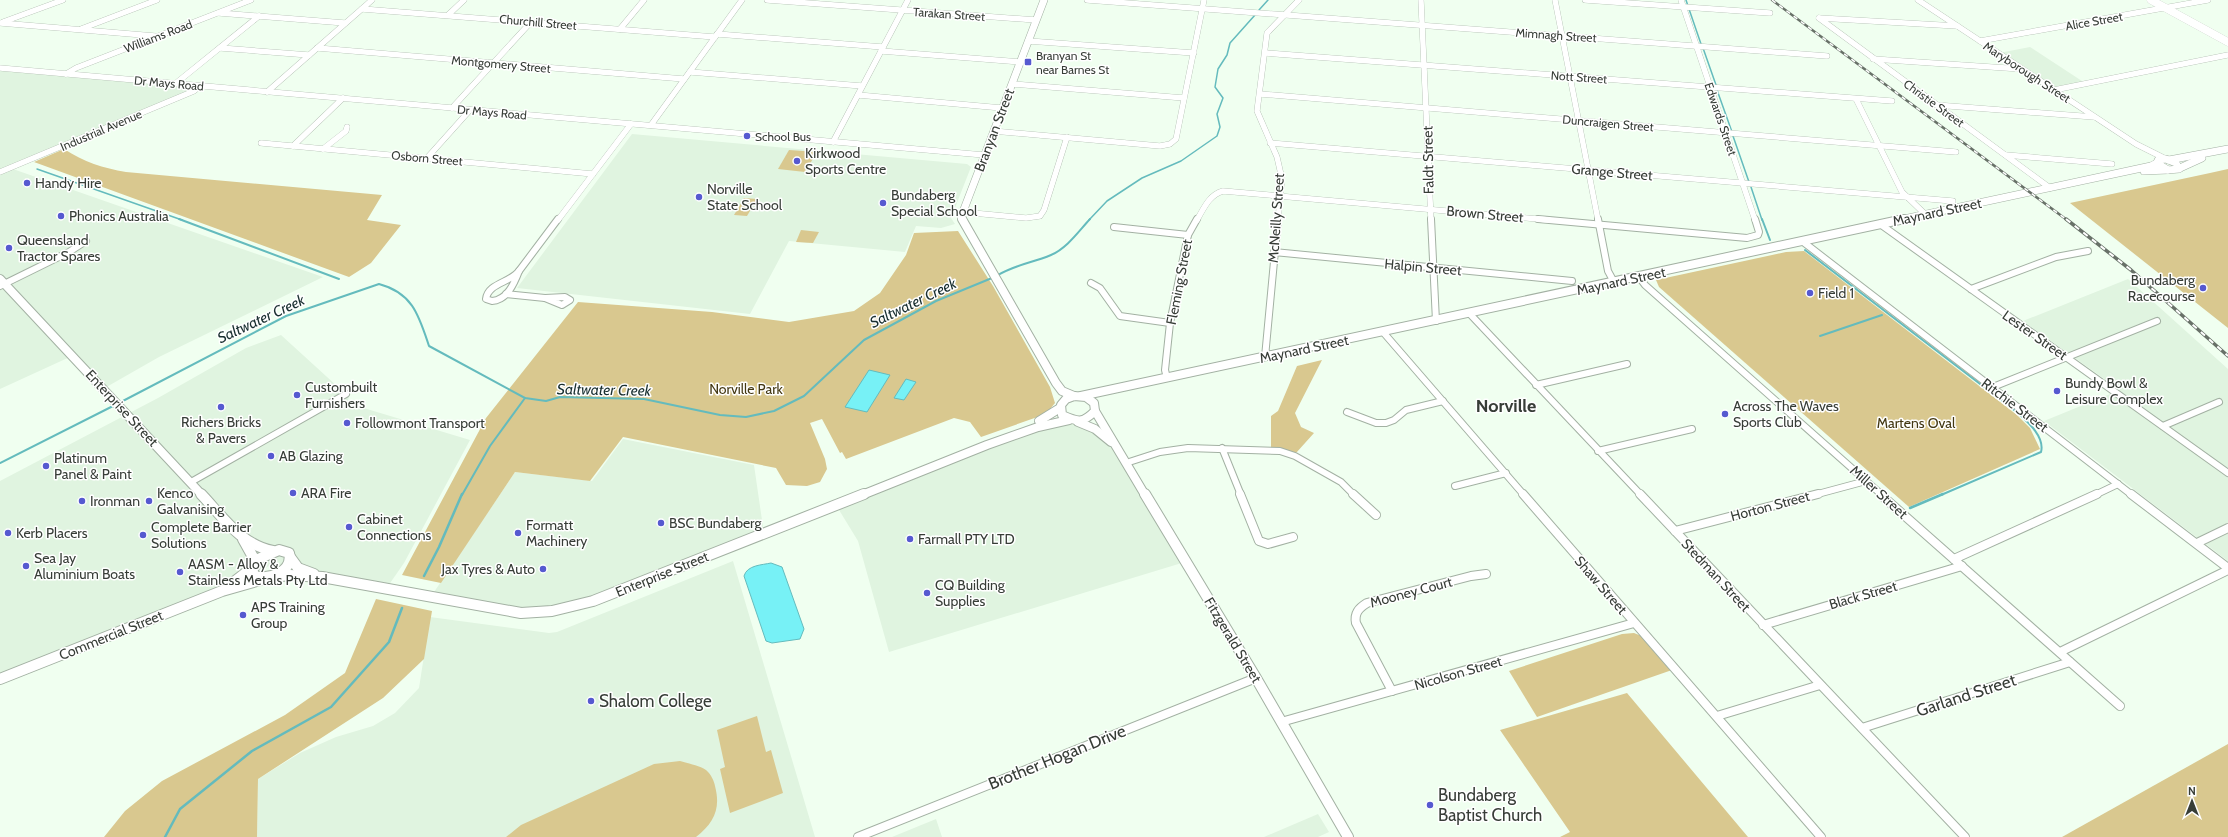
<svg xmlns="http://www.w3.org/2000/svg" width="2228" height="837" font-family="Cabin,sans-serif">
<style>
.built{fill:#e0f4e0}
.green{fill:#d9c88f}
.water{fill:#77f1f6;stroke:#64bbbd}
.lines{fill:none;stroke-linecap:round;stroke-linejoin:round}
.stream-far2{stroke:#64bbbd;stroke-width:1.5}
.stream-far1{stroke:#64bbbd;stroke-width:2}
.stream{stroke:#64bbbd;stroke-width:2.5}
.minor-far2-casing{stroke:#a3b1a3;stroke-width:6}
.minor-far1-casing{stroke:#a3b1a3;stroke-width:8}
.minor-casing{stroke:#a3b1a3;stroke-width:10}
.tertiary-far2-casing{stroke:#a3b1a3;stroke-width:8}
.tertiary-far1-casing{stroke:#a3b1a3;stroke-width:10}
.tertiary-casing{stroke:#a3b1a3;stroke-width:12}
.secondary-casing{stroke:#a3b1a3;stroke-width:8}
.minor-far2{stroke:#fff;stroke-width:5.5}
.minor-far1{stroke:#fff;stroke-width:6}
.minor{stroke:#fff;stroke-width:8}
.tertiary-far2{stroke:#fff;stroke-width:7}
.tertiary-far1{stroke:#fff;stroke-width:8}
.tertiary{stroke:#fff;stroke-width:10}
.secondary{stroke:#fff;stroke-width:8}
.rail-far1-casing{stroke:#687168;stroke-width:2.5}
.rail-casing{stroke:#687168;stroke-width:3.5}
.rail-far1{stroke:#fff;stroke-width:1.5;stroke-dasharray:4.5;stroke-linecap:butt}
.rail{stroke:#fff;stroke-width:2;stroke-dasharray:5.5;stroke-linecap:butt}
.poi-dot{fill:#5659d0;stroke:#fff;stroke-width:1.5}
.labels{text-anchor:middle;dominant-baseline:central;stroke-width:3;stroke-linejoin:round;paint-order:stroke}
.far-street-label{font-size:12px;fill:#373d37;stroke:#fff}
.far-poi-label{font-size:12px;fill:#373d37;stroke:#fff;text-anchor:start}
.street-label{font-size:14px;fill:#373d37;stroke:#fff}
.poi-label{font-size:14px;fill:#373d37;stroke:#fff;text-anchor:start}
.park-label{font-size:14px;fill:#433813;stroke:#fff}
.water-label{font-size:15px;font-style:italic;fill:#192f30;stroke:#fff}
.near-street-label{font-size:17px;fill:#373d37;stroke:#fff}
.near-poi-label{font-size:17px;fill:#373d37;stroke:#fff;text-anchor:start}
.district-label{font-size:18px;font-weight:bold;fill:#373d37;stroke:#fff}
</style>
<rect width="100%" height="100%" fill="#f0fff0"/>
<g class="built">
<polygon points="2030,47 2085,83 2054,89 1999,53"/>
<polygon points="0,68 200,86 10,168 323,277 159,357 103,389 72,356 0,389"/>
<polygon points="632,134 967,164 971,167 951,218 955,224 941,228 916,226 905,252 789,241 750,314 517,288"/>
<polygon points="2128,279 2228,369 2228,561 2044,421 2120,390 2023,321"/>
<polygon points="281,335 349,397 347,403 470,440 404,563 386,589 271,565 223,591 0,680 0,481 158,398 246,348"/>
<polygon points="1069,418 1106,433 1185,562 889,652 858,541 836,505 1048,421"/>
<polygon points="623,439 754,465 764,534 550,613 430,598 515,472 592,481"/>
<polygon points="733,561 815,837 257,837 258,779 300,753 336,737 373,726 395,713 419,688 430,617 549,633 557,632"/>
<polygon points="1318,814 1329,832 1318,837 1264,837"/>
<polygon points="936,819 942,837 892,837"/>
</g>
<g class="green">
<path d="M 64,149 C 84,162 103,168 126,172 L 382,195 L 367,220 L 401,225 L 371,263 L 349,277 L 34,162 Z"/>
<polygon points="789,150 817,152 805,172 778,169"/>
<polygon points="2228,169 2228,328 2070,203 2210,173"/>
<polygon points="744,198 757,199 747,216 734,215"/>
<polygon points="801,230 819,232 813,243 796,242"/>
<polygon points="958,231 993,286 1050,387 1055,403 1046,414 981,437 970,422 954,418 846,459 842,452 840,453 822,419 810,423 825,459 827,469 820,482 807,486 786,485 776,468 623,437 590,481 515,472 441,583 402,575 486,418 578,302 712,312 789,322 854,311 880,293 906,255 914,233"/>
<polygon points="1804,251 2017,415 2030,428 2040,449 1909,507 1659,287 1656,280 1786,252"/>
<polygon points="1322,360 1295,413 1301,427 1314,433 1296,453 1271,447 1271,416 1278,411 1297,366"/>
<polygon points="376,599 432,611 424,659 383,698 258,779 257,837 104,837 125,811 162,781 285,715 345,673"/>
<polygon points="1634,633 1644,637 1672,670 1537,717 1509,671 1622,634"/>
<polygon points="1627,693 1748,837 1560,837 1570,832 1500,730"/>
<polygon points="757,716 766,752 771,750 783,793 730,813 720,769 725,767 717,730"/>
<polygon points="2228,744 2228,837 2062,837"/>
<path d="M 680,761 C 689,764 699,765 706,770 C 711,774 714,781 715,786 C 721,809 714,823 696,837 L 506,837 L 521,825 L 654,764 Z"/>
</g>
<g class="water">
<polygon points="869,370 890,375 867,412 845,407"/>
<polygon points="906,379 916,382 904,400 894,398"/>
<path d="M 771,563 L 782,567 L 804,629 L 800,639 L 772,643 L 766,641 L 744,576 C 747,565 762,565 771,563 Z"/>
</g>
<g class="lines">
<g class="stream-far2">
<polyline points="1686,0 1688,6"/>
<polyline points="1689,9 1701,44"/>
<polyline points="1259,10 1268,0"/>
<polyline points="1703,48 1716,85"/>
<polyline points="1717,90 1732,132"/>
<polyline points="1733,136 1749,182"/>
<polyline points="37,169 182,220"/>
<polyline points="1751,187 1762,220"/>
<polyline points="1089,220 1107,201 1142,178 1181,161 1217,136 1220,127 1217,114 1223,98 1215,87 1218,69 1227,55 1230,43 1255,15"/>
</g>
<g class="stream-far1">
<polyline points="179,219 339,279"/>
<polyline points="1762,219 1770,240"/>
<path d="M 1805,250 L 2018,413 C 2028,422 2045,437 2041,452 L 1941,495"/>
<path d="M 998,275 C 1017,264 1032,263 1051,255 C 1067,248 1078,232 1090,219"/>
<polyline points="1820,336 1882,315"/>
<path d="M 119,403 L 286,316 L 379,284 C 413,293 419,316 429,346 L 525,398 L 546,401 L 560,397 L 644,399 L 720,415 L 746,417 L 774,411 L 804,396 L 864,340 L 936,301 L 992,278"/>
<polyline points="0,463 115,405"/>
<polyline points="462,495 490,446 525,398"/>
</g>
<g class="stream">
<polyline points="1910,508 1943,494"/>
<polyline points="424,576 439,547 462,494"/>
<polyline points="165,837 180,809 252,751 331,707 389,642 402,608"/>
</g>
<defs>
<g id="minor-far2">
<polyline points="767,0 1036,20"/>
<polyline points="1087,0 1827,56"/>
<polyline points="1421,0 1431,220"/>
<polyline points="1555,0 1598,220"/>
<polyline points="1585,0 1770,13"/>
<polyline points="1681,0 1755,220"/>
<polyline points="1918,0 2136,144 2166,159"/>
<polyline points="362,9 715,37"/>
<polyline points="219,13 345,23"/>
<polyline points="448,15 464,0"/>
<polyline points="1819,18 2050,188"/>
<polyline points="1819,18 1957,26"/>
<polyline points="3,22 63,0"/>
<polyline points="0,23 155,36"/>
<polyline points="81,29 157,0"/>
<polyline points="620,29 644,0"/>
<polyline points="717,34 883,47"/>
<polyline points="1028,41 1194,53"/>
<polyline points="1980,41 2208,0"/>
<polyline points="220,48 309,55"/>
<polyline points="317,48 684,79"/>
<polyline points="881,51 1020,62"/>
<polyline points="1265,53 1892,101"/>
<polyline points="1873,59 2021,69"/>
<polyline points="0,68 984,155"/>
<polyline points="690,72 862,86"/>
<polyline points="66,74 76,68 251,0"/>
<polyline points="175,84 259,16"/>
<polyline points="1012,84 1184,98"/>
<polyline points="2054,90 2228,55"/>
<polyline points="267,92 372,0"/>
<polyline points="1260,94 1956,152"/>
<polyline points="858,95 1002,108"/>
<polyline points="1856,99 1902,192 1926,215"/>
<polyline points="1936,105 2094,117"/>
<polyline points="452,108 531,22"/>
<polyline points="651,125 742,0"/>
<polyline points="993,131 1160,146 1170,144 1176,139 1204,0"/>
<polyline points="833,142 908,0"/>
<polyline points="261,143 593,174"/>
<polyline points="1270,143 1953,201"/>
<polyline points="293,146 343,98"/>
<polyline points="323,149 346,131 347,127"/>
<polyline points="2006,155 2112,164"/>
<polyline points="427,158 470,110"/>
<polyline points="0,172 194,91 200,86"/>
<polyline points="962,212 1026,218 1040,216 1044,210 1067,137"/>
<polyline points="558,220 631,124"/>
<path d="M 1197,220 C 1204,208 1209,195 1223,191 L 1549,220"/>
<polyline points="1278,220 1282,179 1277,157 1257,111 1267,33 1299,0"/>
</g>
<g id="minor-far1">
<polyline points="1431,219 1436,321"/>
<polyline points="1538,219 1747,238 1758,235 1759,232 1755,219"/>
<polyline points="1598,219 1608,271 1614,282"/>
<polyline points="1880,224 2228,473"/>
<polyline points="1114,227 1188,235"/>
<polyline points="1802,241 2132,495"/>
<polyline points="1274,252 1572,281"/>
<path d="M 519,271 C 514,284 507,300 492,301 L 486,299 C 488,283 510,283 519,271 Z"/>
<polyline points="519,271 558,219"/>
<polyline points="1639,277 1645,285 1882,495"/>
<polyline points="1091,283 1100,288 1120,316 1170,323"/>
<polyline points="0,286 69,252 86,241"/>
<polyline points="1971,289 2056,257 2088,251"/>
<polyline points="506,294 545,298"/>
<polygon points="565,297 570,300 562,305 545,298"/>
<polyline points="1469,313 1641,495"/>
<polyline points="1383,332 1524,495"/>
<polyline points="1265,357 1278,219"/>
<polyline points="1167,378 1165,370 1170,323 1188,235 1197,219"/>
<polyline points="1536,385 1627,364"/>
<polyline points="1993,387 2157,321"/>
<polyline points="1347,412 1376,423 1386,423 1394,420 1406,410 1443,401"/>
<polyline points="2163,426 2219,402"/>
<polyline points="1222,448 1241,495"/>
<polyline points="1598,451 1692,429"/>
<polyline points="1126,463 1160,452 1188,448 1280,451 1295,456 1341,482 1354,495"/>
<polyline points="191,482 346,394"/>
<polyline points="1455,486 1506,473"/>
<polyline points="1814,495 1866,481"/>
<polyline points="2095,495 2118,484"/>
</g>
<g id="minor">
<polyline points="1240,494 1259,541 1268,544 1293,537"/>
<polyline points="1353,494 1376,515"/>
<polyline points="1523,494 1821,837"/>
<polyline points="1640,494 1965,837"/>
<polyline points="1880,494 2120,706"/>
<polyline points="2131,494 2228,568"/>
<polyline points="1675,531 1818,494"/>
<polyline points="2197,543 2228,528"/>
<polyline points="1954,559 2097,494"/>
<polyline points="1763,625 1962,566"/>
<polyline points="2060,652 2228,570"/>
<path d="M 1392,691 L 1356,623 C 1354,613 1359,608 1367,603 L 1471,576 L 1486,574"/>
<polyline points="1717,716 1820,685"/>
<polyline points="1281,722 1634,623"/>
<polyline points="1862,728 2070,662"/>
<polyline points="858,837 1256,678"/>
</g>
<g id="tertiary-far2">
<polygon points="2166,159 2176,163 2179,169 2168,170 2157,163 2158,160"/>
<polyline points="2169,160 2228,149"/>
<polyline points="2180,168 2202,158"/>
<polyline points="2144,171 2168,170"/>
<polyline points="963,220 961,217 1044,0"/>
<polyline points="1899,220 2151,166 2157,163"/>
</g>
<g id="tertiary-far1">
<polyline points="962,219 1056,383 1062,391 1074,396"/>
<polyline points="0,279 202,495"/>
<path d="M 1074,396 L 1086,397 L 1094,403 L 1095,411 C 1082,424 1078,422 1062,415 L 1061,405 L 1066,399 Z"/>
<polyline points="1081,396 1904,219"/>
<polyline points="1095,411 1145,495"/>
<polyline points="1039,421 1060,408"/>
<polyline points="1078,422 1095,429 1111,442"/>
<polyline points="862,495 987,445 1038,427 1069,420"/>
</g>
<g id="tertiary">
<path d="M 201,494 C 222,516 241,545 273,551"/>
<polyline points="1145,494 1256,678 1348,837"/>
<polyline points="243,539 253,557 253,566"/>
<path d="M 279,550 L 289,553 C 294,572 269,580 255,576 L 252,571 L 258,559 Z"/>
<polyline points="290,557 298,568 314,574"/>
<polyline points="272,577 290,575 322,577 521,613 552,611 593,601 864,494"/>
<polyline points="230,585 252,568"/>
<polyline points="0,679 222,591 267,578"/>
</g>
<polyline id="secondary" points="2151,0 2228,42"/>
</defs>
<use href="#minor-far2" class="minor-far2-casing"/>
<use href="#minor-far1" class="minor-far1-casing"/>
<use href="#minor" class="minor-casing"/>
<use href="#tertiary-far2" class="tertiary-far2-casing"/>
<use href="#tertiary-far1" class="tertiary-far1-casing"/>
<use href="#tertiary" class="tertiary-casing"/>
<use href="#secondary" class="secondary-casing"/>
<use href="#minor-far2" class="minor-far2"/>
<use href="#minor-far1" class="minor-far1"/>
<use href="#minor" class="minor"/>
<use href="#tertiary-far2" class="tertiary-far2"/>
<use href="#tertiary-far1" class="tertiary-far1"/>
<use href="#tertiary" class="tertiary"/>
<use href="#secondary" class="secondary"/>
<defs>
<polyline id="rail-far1" points="1772,0 2067,220"/>
<polyline id="rail" points="2066,219 2131,270 2228,356"/>
</defs>
<use href="#rail-far1" class="rail-far1-casing"/>
<use href="#rail" class="rail-casing"/>
<use href="#rail-far1" class="rail-far1"/>
<use href="#rail" class="rail"/>
</g>
<g class="poi-dot">
<rect x="1024" y="58" width="8" height="8" rx="2"/>
<circle cx="747" cy="136" r="4"/>
<circle cx="797" cy="161" r="4"/>
<circle cx="27" cy="183" r="4"/>
<circle cx="699" cy="197" r="4"/>
<circle cx="883" cy="203" r="4"/>
<circle cx="61" cy="216" r="4"/>
<circle cx="9" cy="248" r="4"/>
<circle cx="2203" cy="288" r="4"/>
<circle cx="1810" cy="293" r="4"/>
<circle cx="2057" cy="391" r="4"/>
<circle cx="297" cy="395" r="4"/>
<circle cx="221" cy="407" r="4"/>
<circle cx="1725" cy="414" r="4"/>
<circle cx="347" cy="423" r="4"/>
<circle cx="271" cy="456" r="4"/>
<circle cx="46" cy="466" r="4"/>
<circle cx="293" cy="493" r="4"/>
<circle cx="82" cy="501" r="4"/>
<circle cx="149" cy="501" r="4"/>
<circle cx="661" cy="523" r="4"/>
<circle cx="349" cy="527" r="4"/>
<circle cx="8" cy="533" r="4"/>
<circle cx="518" cy="533" r="4"/>
<circle cx="143" cy="535" r="4"/>
<circle cx="910" cy="539" r="4"/>
<circle cx="26" cy="566" r="4"/>
<circle cx="543" cy="569" r="4"/>
<circle cx="180" cy="572" r="4"/>
<circle cx="927" cy="593" r="4"/>
<circle cx="243" cy="615" r="4"/>
<circle cx="591" cy="701" r="4"/>
<circle cx="1430" cy="805" r="4"/>
</g>
<g class="labels">
<g class="far-street-label">
<text transform="translate(949 14) rotate(4)">Tarakan Street</text>
<text transform="translate(2094 21) rotate(-10)">Alice Street</text>
<text transform="translate(538 22) rotate(5)">Churchill Street</text>
<text transform="translate(1556 35) rotate(4)">Mimnagh Street</text>
<text transform="translate(158 36) rotate(-21)">Williams Road</text>
<text transform="translate(501 64) rotate(5)">Montgomery Street</text>
<text transform="translate(2027 72) rotate(33)">Maryborough Street</text>
<text transform="translate(1579 77) rotate(4)">Nott Street</text>
<text transform="translate(169 83) rotate(5)">Dr Mays Road</text>
<text transform="translate(1934 103) rotate(36)">Christie Street</text>
<text transform="translate(492 112) rotate(5)">Dr Mays Road</text>
<text transform="translate(1721 119) rotate(71)">Edwards Street</text>
<text transform="translate(1608 123) rotate(5)">Duncraigen Street</text>
<text transform="translate(101 130) rotate(-23)">Industrial Avenue</text>
<text transform="translate(427 158) rotate(5)">Osborn Street</text>
</g>
<g class="far-poi-label">
<text x="1036" y="55">Branyan St<tspan x="1036" dy="14">near Barnes St</tspan></text>
<text x="755" y="136">School Bus</text>
</g>
<g class="street-label">
<text transform="translate(994 130) rotate(-69)">Branyan Street</text>
<text transform="translate(1428 160) rotate(-91)">Faldt Street</text>
<text transform="translate(1612 172) rotate(5)">Grange Street</text>
<text transform="translate(1937 212) rotate(-12)">Maynard Street</text>
<text transform="translate(1485 214) rotate(5)">Brown Street</text>
<text transform="translate(1276 218) rotate(-86)">McNeilly Street</text>
<text transform="translate(1423 267) rotate(5)">Halpin Street</text>
<text transform="translate(1621 281) rotate(-12)">Maynard Street</text>
<text transform="translate(1179 282) rotate(-79)">Fleming Street</text>
<text transform="translate(2035 335) rotate(35)">Lester Street</text>
<text transform="translate(1304 349) rotate(-12)">Maynard Street</text>
<text transform="translate(2015 405) rotate(37)">Ritchie Street</text>
<text transform="translate(122 408) rotate(47)">Enterprise Street</text>
<text transform="translate(1879 492) rotate(42)">Miller Street</text>
<text transform="translate(1770 506) rotate(-15)">Horton Street</text>
<text transform="translate(662 574) rotate(-22)">Enterprise Street</text>
<text transform="translate(1716 575) rotate(47)">Stedman Street</text>
<text transform="translate(1601 585) rotate(49)">Shaw Street</text>
<text transform="translate(1411 592) rotate(-15)">Mooney Court</text>
<text transform="translate(1863 595) rotate(-16)">Black Street</text>
<text transform="translate(111 635) rotate(-22)">Commercial Street</text>
<text transform="translate(1233 640) rotate(59)">Fitzgerald Street</text>
<text transform="translate(1458 673) rotate(-16)">Nicolson Street</text>
</g>
<g class="poi-label">
<text x="805" y="153">Kirkwood<tspan x="805" dy="16">Sports Centre</tspan></text>
<text x="35" y="183">Handy Hire</text>
<text x="707" y="189">Norville<tspan x="707" dy="16">State School</tspan></text>
<text x="891" y="195">Bundaberg<tspan x="891" dy="16">Special School</tspan></text>
<text x="69" y="216">Phonics Australia</text>
<text x="17" y="240">Queensland<tspan x="17" dy="16">Tractor Spares</tspan></text>
<text x="2195" y="280" text-anchor="end">Bundaberg<tspan x="2195" dy="16">Racecourse</tspan></text>
<text x="1818" y="293">Field 1</text>
<text x="2065" y="383">Bundy Bowl &amp;<tspan x="2065" dy="16">Leisure Complex</tspan></text>
<text x="305" y="387">Custombuilt<tspan x="305" dy="16">Furnishers</tspan></text>
<text x="1733" y="406">Across The Waves<tspan x="1733" dy="16">Sports Club</tspan></text>
<text x="221" y="422" text-anchor="middle">Richers Bricks<tspan x="221" dy="16">&amp; Pavers</tspan></text>
<text x="355" y="423">Followmont Transport</text>
<text x="279" y="456">AB Glazing</text>
<text x="54" y="458">Platinum<tspan x="54" dy="16">Panel &amp; Paint</tspan></text>
<text x="157" y="493">Kenco<tspan x="157" dy="16">Galvanising</tspan></text>
<text x="301" y="493">ARA Fire</text>
<text x="90" y="501">Ironman</text>
<text x="357" y="519">Cabinet<tspan x="357" dy="16">Connections</tspan></text>
<text x="669" y="523">BSC Bundaberg</text>
<text x="526" y="525">Formatt<tspan x="526" dy="16">Machinery</tspan></text>
<text x="151" y="527">Complete Barrier<tspan x="151" dy="16">Solutions</tspan></text>
<text x="16" y="533">Kerb Placers</text>
<text x="918" y="539">Farmall PTY LTD</text>
<text x="34" y="558">Sea Jay<tspan x="34" dy="16">Aluminium Boats</tspan></text>
<text x="188" y="564">AASM - Alloy &amp;<tspan x="188" dy="16">Stainless Metals Pty Ltd</tspan></text>
<text x="535" y="569" text-anchor="end">Jax Tyres &amp; Auto</text>
<text x="935" y="585">CQ Building<tspan x="935" dy="16">Supplies</tspan></text>
<text x="251" y="607">APS Training<tspan x="251" dy="16">Group</tspan></text>
</g>
<g class="park-label">
<text x="746" y="389">Norville Park</text>
<text x="1916" y="423">Martens Oval</text>
</g>
<g class="water-label">
<text transform="translate(913 303) rotate(-26)">Saltwater Creek</text>
<text transform="translate(261 319) rotate(-25)">Saltwater Creek</text>
<text transform="translate(604 390) rotate(1)">Saltwater Creek</text>
</g>
<g class="near-street-label">
<text transform="translate(1966 695) rotate(-18)">Garland Street</text>
<text transform="translate(1057 757) rotate(-22)">Brother Hogan Drive</text>
</g>
<g class="near-poi-label">
<text x="599" y="701">Shalom College</text>
<text x="1438" y="795">Bundaberg<tspan x="1438" dy="20">Baptist Church</tspan></text>
</g>
<g class="district-label">
<text x="1506" y="406">Norville</text>
</g>
</g>
<g transform="translate(2192 801)" stroke="#ffffff" stroke-width="3" paint-order="stroke">
<path d="M0-3L7 15L0 10L-7 15Z" fill="#373d37"/>
<text y="-6" font-size="11" font-weight="bold" text-anchor="middle" fill="#373d37">N</text>
</g>
</svg>
